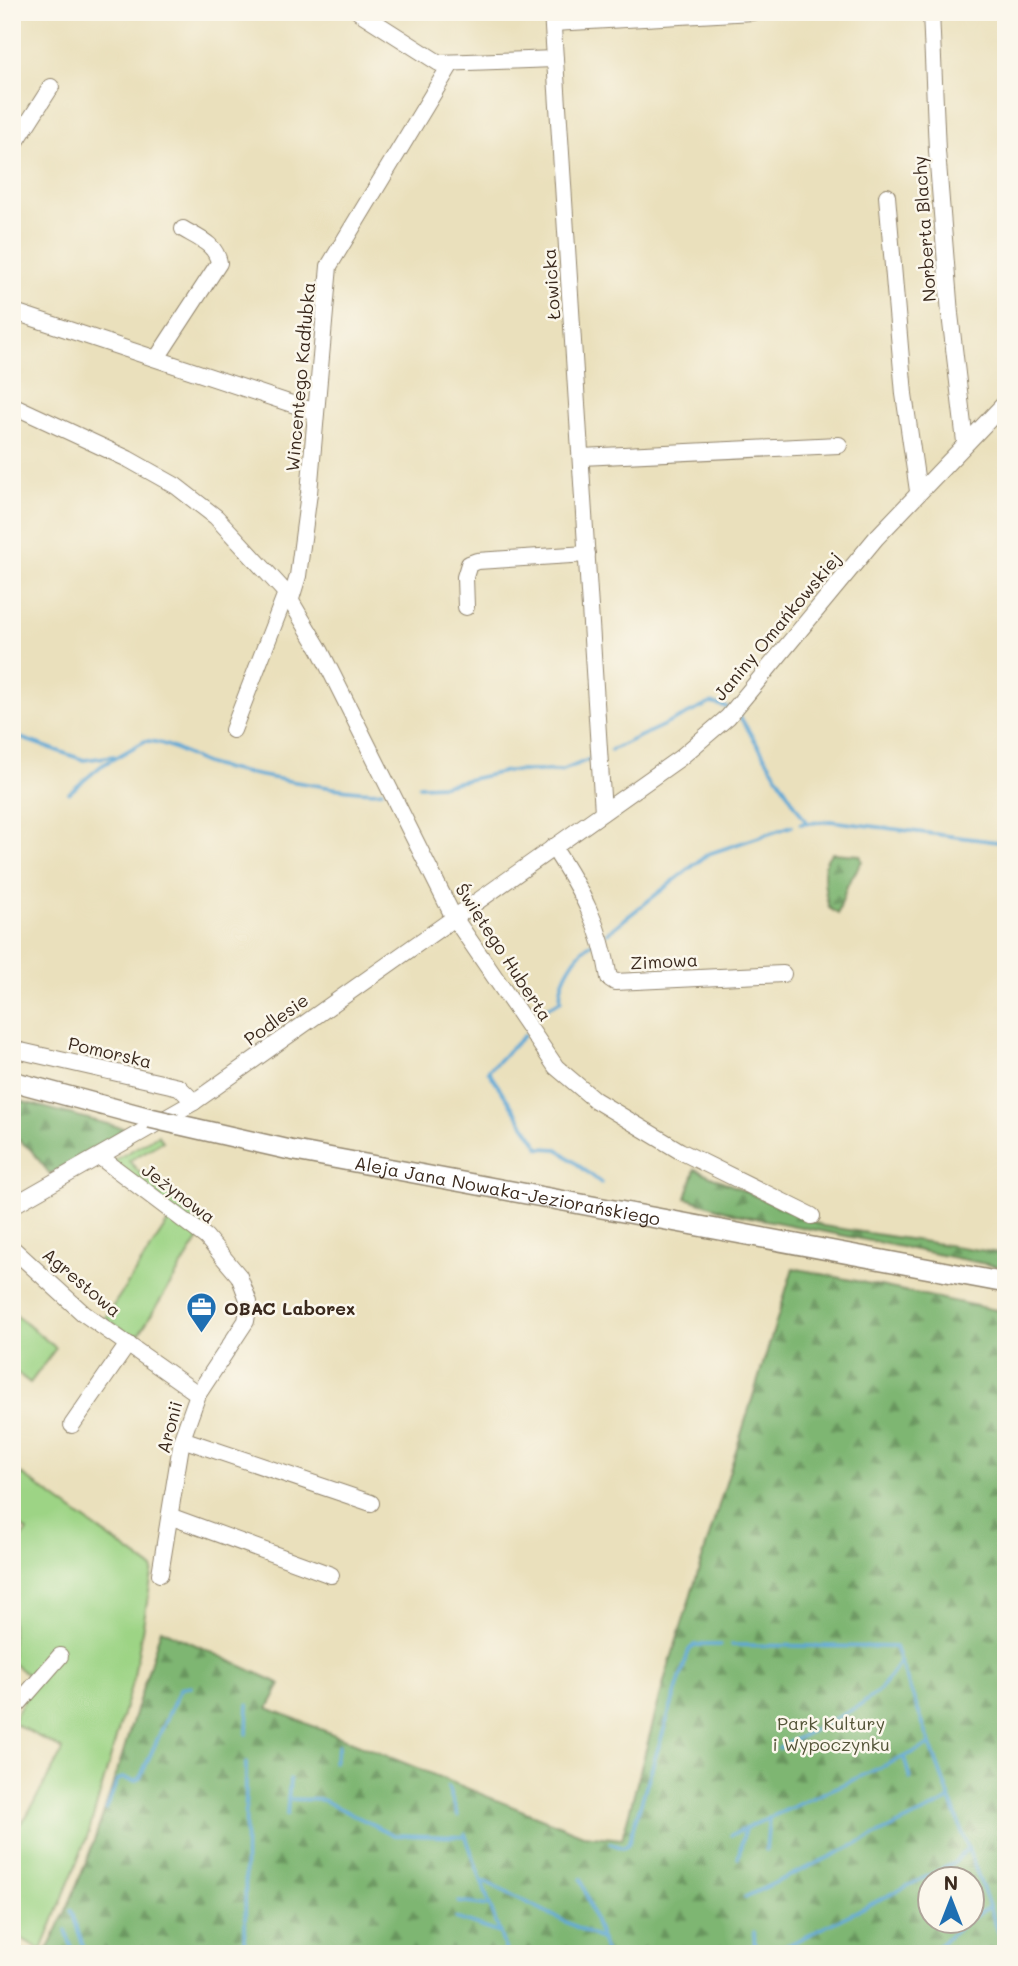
<svg xmlns="http://www.w3.org/2000/svg" width="1018" height="1966" font-family="Mali,sans-serif">
<style>
.green{fill:#9dd485;stroke:#6c7f52;stroke-width:2}
.forest{fill:url(#forest-firs);stroke:#5c7048;stroke-width:2;fill-rule:evenodd}
.lines{fill:none;stroke-linecap:round;stroke-linejoin:round}
.stream{stroke:#5da7d5;stroke-width:3.5}
.minor-casing{stroke:#92856d;stroke-width:18}
.major-casing{stroke:#92856d;stroke-width:22}
.minor{stroke:#fff;stroke-width:16}
.major{stroke:#fff;stroke-width:19}
.major-bridge-casing{stroke:#92856d;stroke-width:22;stroke-linecap:butt}
.major-bridge{stroke:#fff;stroke-width:19}
.labels{text-anchor:middle;dominant-baseline:central;stroke-width:5;stroke-linejoin:round;paint-order:stroke}
.street-label{font-size:18px;fill:#3b2a1e;stroke:#fbf7ec}
.poi-label{font-size:18px;font-weight:bold;fill:#3b2a1e;stroke:#fbf7ec;text-anchor:start}
.park-label{font-size:18px;fill:#545438;stroke:#fbf7ec}
</style>
<defs>
<pattern id="forest-firs" width="22" height="20" patternUnits="userSpaceOnUse" patternTransform="scale(1.75)"><rect width="22" height="20" fill="#7eb672"/><path d="M5 1l3.5 6h-7zM16 11l3.5 6h-7z" fill="#68945d"/></pattern>
</defs>
<rect width="100%" height="100%" fill="#fbf7ec"/>
<filter id="ink" filterUnits="userSpaceOnUse"><feTurbulence type="fractalNoise" baseFrequency=".0143" numOctaves="2"/><feDisplacementMap in="SourceGraphic" scale="14" xChannelSelector="R" yChannelSelector="G"/><feConvolveMatrix kernelMatrix="1 2 1 2 8 2 1 2 1" color-interpolation-filters="sRGB"/></filter>
<filter id="wash" filterUnits="userSpaceOnUse"><feTurbulence type="fractalNoise" baseFrequency=".00686" numOctaves="4" result="noise"/><feDisplacementMap in="SourceGraphic" scale="28" xChannelSelector="R" yChannelSelector="G"/><feGaussianBlur stdDeviation="1.57" result="paint"/><feColorMatrix in="noise" values="0 0 0 0 0 0 0 0 0 0 0 0 0 0 0 0 0 1.4 0 .05"/><feComposite in="paint" operator="in"/></filter>
<g filter="url(#wash)">
<rect width="100%" height="100%" fill="#eae0bc"/>
<g class="green">
<polygon points="158,1135 163,1141 129,1161 143,1176 160,1185 207,1226 136,1339 105,1318 172,1216 103,1167"/>
<polygon points="12,1312 56,1348 30,1383 12,1369"/>
<polygon points="12,1467 153,1569 134,1676 89,1832 42,1950 12,1933 12,1833 26,1817 63,1750 12,1722 35,1680 12,1663 12,1552 27,1531 12,1520"/>
</g>
<g class="forest">
<path d="M 832,853 L 860,855 L 862,861 L 847,886 L 838,914 L 829,908 C 825,893 819,863 832,853 Z"/>
<polygon points="12,1099 127,1129 50,1174 30,1149 12,1135"/>
<polygon points="695,1169 823,1226 1006,1254 1006,1268 736,1214 686,1198"/>
<path d="M 793,1268 L 1006,1312 L 1006,1954 L 45,1954 C 98,1853 126,1738 161,1629 L 281,1684 L 268,1708 L 583,1835 L 622,1839 L 665,1678 ZM 930,1878 L 972,1878 L 972,1920 L 930,1920 Z"/>
</g>
<g class="lines">
<g class="stream">
<polyline points="740,717 806,822"/>
<polyline points="12,735 84,760 114,756"/>
<polyline points="611,750 711,703 727,707"/>
<polyline points="419,786 444,785 507,771 561,771 590,759"/>
<path d="M 69,793 L 101,766 L 145,741 C 170,741 189,759 211,765 C 236,772 363,796 382,791"/>
<polyline points="800,824 830,821 1006,843"/>
<polyline points="607,933 708,854 792,826"/>
<path d="M 536,1019 L 541,1010 L 561,1001 C 557,982 577,950 594,942"/>
<polyline points="525,1035 488,1071 540,1148 558,1149 601,1183"/>
<polyline points="731,1645 895,1647 1006,1953"/>
<polyline points="247,1734 248,1705"/>
<polyline points="779,1748 861,1705 880,1690 900,1662"/>
<polyline points="904,1757 910,1779"/>
<polyline points="334,1762 339,1745"/>
<polyline points="448,1787 458,1816"/>
<polyline points="288,1799 323,1800 394,1835 466,1837"/>
<polyline points="106,1810 117,1781 122,1778 135,1781 140,1778 180,1689 191,1686"/>
<polyline points="287,1815 290,1779"/>
<polyline points="465,1834 507,1954"/>
<polyline points="731,1835 930,1745"/>
<polyline points="610,1843 623,1848 628,1844 689,1650 694,1645 721,1645"/>
<polyline points="766,1850 769,1818"/>
<polyline points="738,1858 745,1829"/>
<polyline points="581,1879 606,1954"/>
<polyline points="482,1883 486,1882 602,1940"/>
<polyline points="745,1897 950,1800"/>
<polyline points="459,1902 490,1906"/>
<polyline points="71,1910 86,1954"/>
<polyline points="456,1918 500,1933"/>
<polyline points="972,1918 989,1907"/>
<polyline points="66,1931 74,1954"/>
<polyline points="754,1932 755,1954"/>
<polyline points="245,1950 246,1763"/>
<polyline points="770,1954 954,1863 968,1848"/>
<polyline points="918,1954 938,1946 969,1920"/>
</g>
</g>
</g>
<g filter="url(#ink)">
<g class="lines">
<defs>
<g id="minor">
<polyline points="359,12 439,63 555,59"/>
<polyline points="552,12 603,812"/>
<polyline points="931,12 937,151 950,314 965,442"/>
<polyline points="553,23 753,12"/>
<polyline points="12,148 51,87"/>
<polyline points="887,196 904,394 918,491"/>
<polyline points="12,311 316,412"/>
<path d="M 157,358 L 219,263 C 216,244 198,238 183,229"/>
<polyline points="12,405 128,459 176,486 216,517 286,593 320,650 453,916 556,1067 595,1100 680,1151 812,1216"/>
<polyline points="581,457 839,445"/>
<polyline points="291,599 298,576 309,493 329,266 451,64"/>
<polyline points="466,607 465,577 469,564 477,561 587,554"/>
<polyline points="233,730 286,593"/>
<path d="M 553,847 C 581,890 601,926 609,978 L 615,982 L 783,974"/>
<polyline points="12,1049 179,1087 194,1102"/>
<polyline points="100,1157 206,1237 239,1276 249,1302 246,1321 198,1394 182,1439 160,1574"/>
<polyline points="12,1206 194,1102 680,758 728,717 876,538 1006,402"/>
<polyline points="12,1248 83,1313 198,1394"/>
<polyline points="72,1425 128,1344"/>
<polyline points="182,1439 371,1503"/>
<polyline points="172,1517 331,1575"/>
<polyline points="12,1711 60,1656"/>
</g>
<g id="major">
<polyline points="12,1081 150,1118"/>
<path id="s1" d="M 176,1124 L 290,1150 L 1006,1283"/>
</g>
</defs>
<use href="#minor" class="minor-casing"/>
<use href="#major" class="major-casing"/>
<use href="#minor" class="minor"/>
<use href="#major" class="major"/>
<defs>
<polyline id="major-bridge" points="150,1118 176,1124"/>
</defs>
<use href="#major-bridge" class="major-bridge-casing"/>
<use href="#major-bridge" class="major-bridge"/>
</g>
</g>
<defs>
<symbol id="office-pin" viewBox="-11 -11 22 30"><path d="M0 17L-7.5 6A9.5 9.5 0 1 1 7.5 6Z" fill="#1f6fb2" stroke="#fbf7ec"/><path d="M-6-3h4V-5.5h4V-3h4V5H-6ZM-1-4.5V-3h2v-1.5ZM-6 0V1H6V0Z" fill="#fff"/></symbol>
</defs>
<g fill-rule="evenodd">
<use href="#office-pin" x="184" y="1290" width="35" height="47"/>
</g>
<g class="labels">
<g class="street-label">
<text transform="translate(924 229) rotate(-94)">Norberta Blachy</text>
<text transform="translate(551 284) rotate(-94)">Łowicka</text>
<text transform="translate(300 377) rotate(-85)">Wincentego Kadłubka</text>
<text transform="translate(777 626) rotate(-50)">Janiny Omańkowskiej</text>
<text transform="translate(504 952) rotate(57)">Świętego Huberta</text>
<text transform="translate(664 961) rotate(-3)">Zimowa</text>
<text transform="translate(276 1019) rotate(-36)">Podlesie</text>
<text transform="translate(110 1052) rotate(13)">Pomorska</text>
<text stroke="none"><textPath href="#s1" startOffset="338">Aleja Jana Nowaka-Jeziorańskiego</textPath></text>
<text transform="translate(179 1193) rotate(37)">Jeżynowa</text>
<text transform="translate(82 1282) rotate(40)">Agrestowa</text>
<text transform="translate(169 1427) rotate(-75)">Aronii</text>
</g>
<g class="poi-label">
<text x="224" y="1308">OBAC Laborex</text>
</g>
<g class="park-label">
<text x="831" y="1723">Park Kultury<tspan x="831" dy="21">i Wypoczynku</tspan></text>
</g>
</g>
<rect width="1018" height="1966" fill="none" stroke="#fbf7ec" stroke-width="42"/>
<g transform="translate(951 1900)"><circle r="33" fill="#fbf7ec" stroke="#aea59a" stroke-width="2"/>
<path d="M0-5L12 26L0 18L-12 26Z" fill="#1f6fb2"/>
<text y="-10" font-size="19" font-weight="bold" text-anchor="middle" fill="#3b2a1e">N</text>
</g>
</svg>
